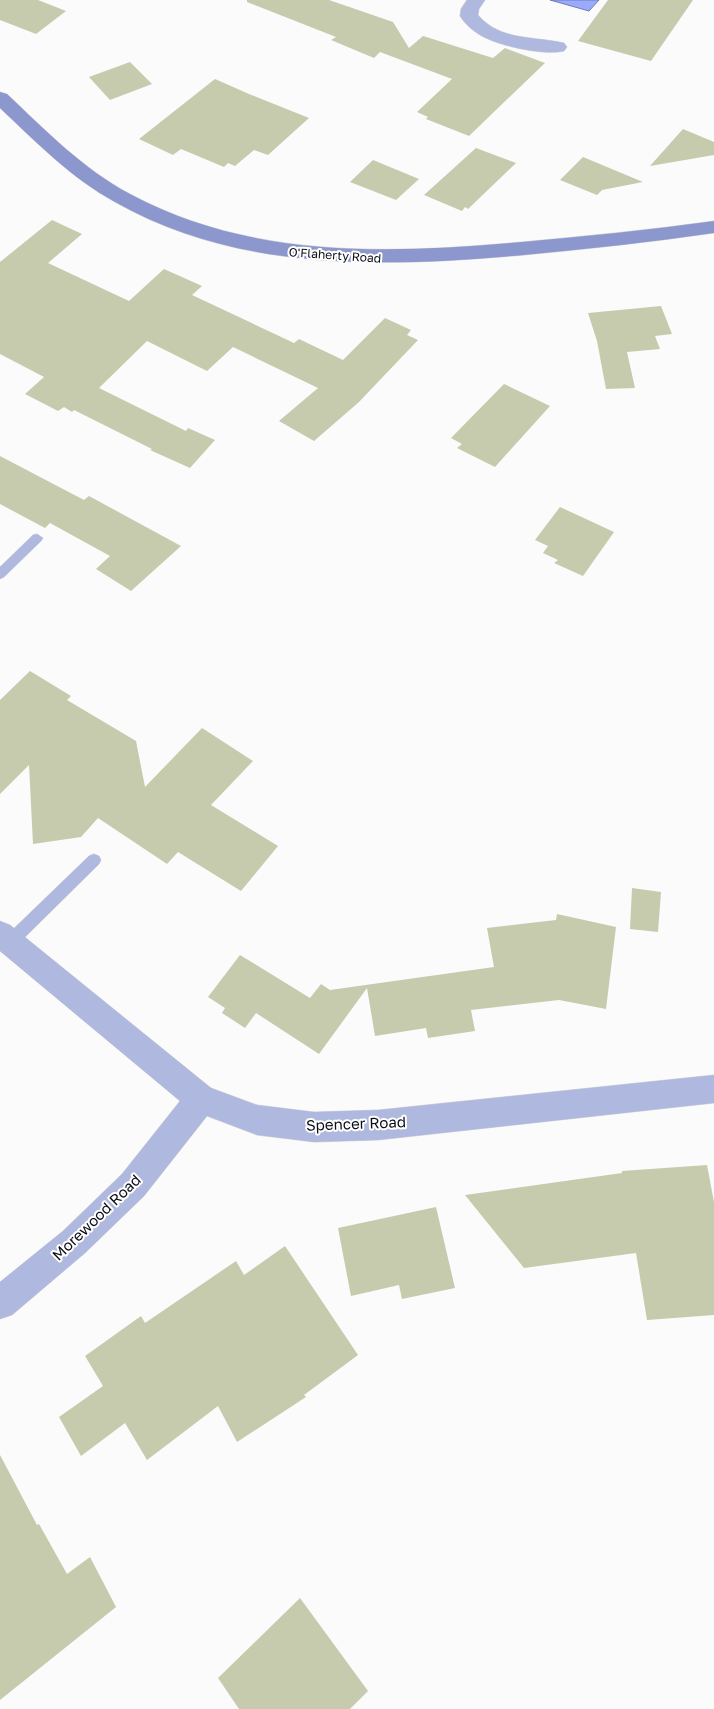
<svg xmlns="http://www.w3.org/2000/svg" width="714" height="1709" font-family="'Golos Text',sans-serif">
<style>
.water{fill:#9aabfd;stroke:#6f7cb8}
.building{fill:#c6cbad}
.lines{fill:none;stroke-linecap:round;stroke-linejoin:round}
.lane-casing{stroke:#d5d5d7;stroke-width:1}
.street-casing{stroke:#d5d5d7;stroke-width:1}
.secondary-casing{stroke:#d5d5d7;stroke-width:1}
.lane{fill:#afb8de;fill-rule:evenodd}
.street{fill:#afb8de;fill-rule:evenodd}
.secondary{fill:#8b97cd;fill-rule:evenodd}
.labels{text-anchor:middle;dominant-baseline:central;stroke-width:4;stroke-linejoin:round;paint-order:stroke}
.far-street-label{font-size:12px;fill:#0b0d17;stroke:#fff}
.street-label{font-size:15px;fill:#0b0d17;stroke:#fff}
</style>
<rect width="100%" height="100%" fill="#fbfbfb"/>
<polygon class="water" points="550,0 599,0 589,11"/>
<g class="building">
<polygon points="0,0 38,0 66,11 36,34 0,20"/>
<polygon points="247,0 329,0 393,22 409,48 423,36 493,58 505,48 545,63 469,136 426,119 428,117 417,112 452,79 380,52 374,58 331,40 336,37 247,2"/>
<polygon points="608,0 693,0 651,61 578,41"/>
<polygon points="130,62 152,84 110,100 89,77"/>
<polygon points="215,79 249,94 309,118 268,155 254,150 235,166 228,163 224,167 181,149 173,155 139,139"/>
<polygon points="683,129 714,142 714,155 650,166"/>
<polygon points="476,148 516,163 468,209 465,207 462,211 424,195"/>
<polygon points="583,157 643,182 602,190 597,195 560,180"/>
<polygon points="373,160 419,179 396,200 350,182"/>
<polygon points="52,220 82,234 48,263 129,301 164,269 202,286 192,295 294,343 299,339 343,360 385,318 411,330 407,335 418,340 359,402 314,441 279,421 318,388 233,347 207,371 147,341 99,388 186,431 188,428 215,440 190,468 150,450 152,449 74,410 72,412 64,407 58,411 25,394 44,377 0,354 0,262"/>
<polygon points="661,306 672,334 655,336 660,349 627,352 635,388 606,389 597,341 588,313"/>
<polygon points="504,384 550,406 495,467 457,448 462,444 451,438"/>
<polygon points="0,456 84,500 89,496 181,546 131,591 96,569 110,556 50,523 45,528 0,504"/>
<polygon points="560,507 614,532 583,576 554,563 558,560 543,553 548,546 535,540"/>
<polygon points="30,671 71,696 67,700 136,741 145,787 202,728 253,761 211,805 278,846 241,891 178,852 167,864 98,818 81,837 33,844 29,765 0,794 0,700"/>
<polygon points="632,888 661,892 658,932 630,929"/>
<polygon points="557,914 616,927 606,1009 559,1000 471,1010 475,1031 428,1038 426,1028 375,1036 367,988 319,1054 256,1013 245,1028 222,1013 225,1008 208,997 240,955 310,998 321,984 330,990 494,967 487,928 556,920"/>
<polygon points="707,1165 714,1202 714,1315 647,1320 636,1253 524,1268 465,1195 622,1173 622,1171"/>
<polygon points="436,1207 455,1288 402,1299 399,1285 351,1296 338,1228"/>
<polygon points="285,1246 358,1355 304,1395 306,1397 237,1442 218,1406 147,1460 125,1423 81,1456 59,1417 103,1386 85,1356 141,1316 145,1323 236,1261 244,1275"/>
<polygon points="0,1455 37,1525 39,1524 67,1574 90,1557 116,1607 0,1700"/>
<polygon points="300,1598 368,1691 350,1709 239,1709 218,1678"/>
</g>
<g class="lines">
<defs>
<g id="lane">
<polygon points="37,534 43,538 41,541 4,577 0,579 0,567 33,535"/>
<polygon points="94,854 99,856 101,860 99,864 14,948 9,949 4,948 2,943 4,938 89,856"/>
</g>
<g id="street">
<path d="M 467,0 L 485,0 L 479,9 L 478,15 C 500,41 534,36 564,43 L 567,47 L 564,51 C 545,56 498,46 480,35 C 472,30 465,24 460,16 L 461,9 Z"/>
<polygon points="0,921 10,925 211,1088 257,1105 314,1112 378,1110 714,1075 714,1103 378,1140 314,1142 257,1135 207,1116 144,1196 85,1253 12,1315 0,1319 0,1282 63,1231 122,1174 180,1101 0,951"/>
</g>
<path id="secondary" d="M 0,92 L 7,94 C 45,130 83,169 130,194 C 251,259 389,254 522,242 C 586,236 650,230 714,221 L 714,233 C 651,242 588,249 524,255 C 387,267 240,273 115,202 C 71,178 36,142 0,108 Z"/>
</defs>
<use href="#lane" class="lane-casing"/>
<use href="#street" class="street-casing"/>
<use href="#secondary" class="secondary-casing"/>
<use href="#lane" class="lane"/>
<use href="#street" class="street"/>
<use href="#secondary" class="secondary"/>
</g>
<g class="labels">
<g class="far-street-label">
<text transform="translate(335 255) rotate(4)">O'Flaherty Road</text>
</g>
<g class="street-label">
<text transform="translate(356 1123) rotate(-2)">Spencer Road</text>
<text transform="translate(96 1217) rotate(-44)">Morewood Road</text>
</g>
</g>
</svg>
